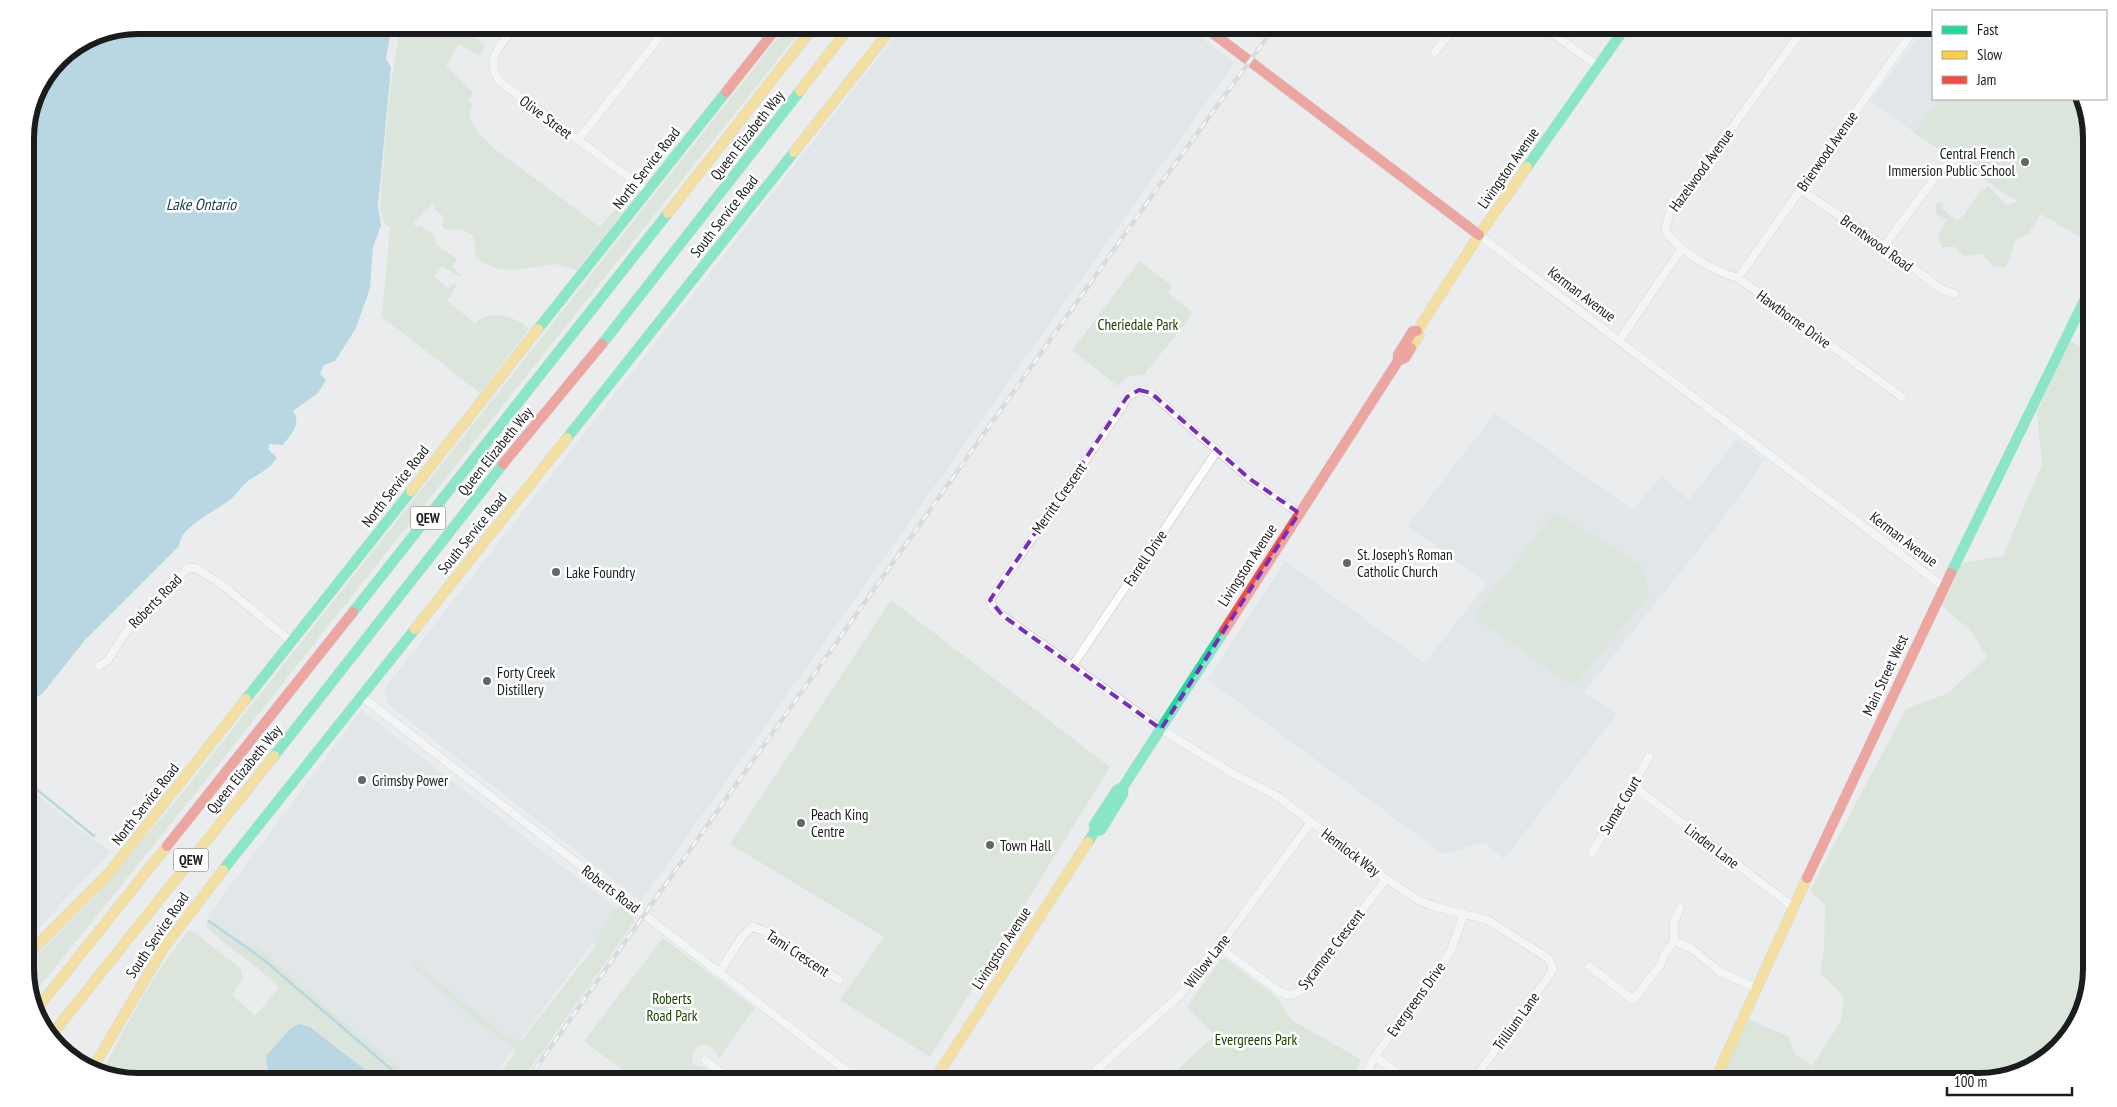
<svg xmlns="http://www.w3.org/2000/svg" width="2117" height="1107" font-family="'PT Sans Narrow',sans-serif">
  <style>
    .built { fill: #d7dde2 }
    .green { fill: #cbdcc6 }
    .water { fill: #7ebcd3 }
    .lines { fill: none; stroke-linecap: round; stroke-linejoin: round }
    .stream { stroke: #7ebcd3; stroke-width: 2.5 }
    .street-casing { stroke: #c0c1c3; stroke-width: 9 }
    .fast-casing { stroke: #c0c1c3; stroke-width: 11 }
    .slow-casing { stroke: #c0c1c3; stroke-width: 11 }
    .jam-casing { stroke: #c0c1c3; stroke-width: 11 }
    .street { stroke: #fcfcfc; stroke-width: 8 }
    .fast { stroke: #16e098; stroke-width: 10 }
    .slow { stroke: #ffcf43; stroke-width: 10 }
    .jam { stroke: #f24e42; stroke-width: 10 }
    .rail-casing { stroke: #c5c5c5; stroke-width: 4.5 }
    .rail { stroke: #fff; stroke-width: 2.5; stroke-dasharray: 8; stroke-linecap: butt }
    .marked { fill: none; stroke: #7b2cbf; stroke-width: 4; stroke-dasharray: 10 6; stroke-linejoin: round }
    .poi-dot { fill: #636566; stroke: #fff; stroke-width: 2 }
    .labels { text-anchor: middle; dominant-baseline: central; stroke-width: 5; stroke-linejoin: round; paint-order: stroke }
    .shield { fill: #fff; stroke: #5f6061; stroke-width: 1 }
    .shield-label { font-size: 14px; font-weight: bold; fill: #1b1c1d }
    .street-label { font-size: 15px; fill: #1b1c1d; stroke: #fff }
    .poi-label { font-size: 15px; fill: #1b1c1d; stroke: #fff; text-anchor: start }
    .park-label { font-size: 15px; fill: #1b4301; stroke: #fff }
    .water-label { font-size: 16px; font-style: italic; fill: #163e4c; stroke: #fff }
    .rim { fill: none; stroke: #1b1c1d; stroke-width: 6 }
  </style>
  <rect width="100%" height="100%" fill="#eaecee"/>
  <path class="built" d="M904,25H1185L1234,63L641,901L388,704L385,688Z
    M1927,25H1933V99H2081L2092,131V244L2002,192L1870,102Z
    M1495,413L1633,510L1661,476L1689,500L1737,439L1764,460L1725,516L1584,692L1617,714L1504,859L1484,842L1443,854L1208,680L1285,561L1425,663L1487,583L1408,526Z
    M361,710L618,910L488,1082H397L208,916Z
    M25,784L66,819L110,852L25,942Z"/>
  <path class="green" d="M402,25H445L446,30L456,32L465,27L485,46L480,56L459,44L446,66C455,74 463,85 473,92L468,100L473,105L469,114L473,126L492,147L600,227L626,196L631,202L577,270L555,264L514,270L498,269L480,261L475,256V243L472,235C469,233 465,230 461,230C451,228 449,233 441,226L444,222L442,220L444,217L433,208L436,205L434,203L413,223L417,228L420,225L434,235L436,244L457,259L452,267L461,274L460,277L442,266L434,277L449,289L454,283L457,285L453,290L454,292L447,301L475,323C490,308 515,316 529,329L480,393L382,317L390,226H386L380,211C385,149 387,86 402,25Z
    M788,25H805L206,780L32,996L25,977V967L97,894L175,802Z
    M1939,99H2081L2092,131V244L2041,214L2028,234L2015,240L2009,261L2005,267L1992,266L1982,254L1964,256L1955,247H1946L1942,249L1938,235L1947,220L1937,214L1935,209L1937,202L1945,204L1941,208L1958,221C1969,210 1975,193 1989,186L2006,205L2018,201L1914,133Z
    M1140,261L1172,286L1168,293L1193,313L1144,375C1132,374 1125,377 1118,386L1072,350Z
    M2070,341L2089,351L2092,348V969L2080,1019L2042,1063L1980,1082H1717L1737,1036L1748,1019L1789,1037L1795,1054L1812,1066L1841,1021L1844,997L1820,973L1824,952L1825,906L1810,890L1906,709L1948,693L1987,657L1972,632L1942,606L1962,563L2003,556L2042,464L2037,412Z
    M1555,512L1643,566L1649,595L1574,686L1477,620L1476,612Z
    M891,600L1110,767L930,1057L840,1000L884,937L730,844Z
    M617,906H620L636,919L521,1082H494L514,1054L515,1049L476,1021L411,965L414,963L497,1028L499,1032L521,1041L596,945L594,943Z
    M208,918L247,945L254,944L353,1030L418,1082H381L310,1027L268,1069L288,1082H138L101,1073C127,1024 153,974 188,931L194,932L241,969L243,979L232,995L255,1016L279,988C257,964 228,949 206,926Z
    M663,938L755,1008L719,1058L713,1049L705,1045L698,1047L692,1054L693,1064L706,1068L710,1072L703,1082H638L584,1041Z
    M1225,959L1276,997L1293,1021L1360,1059L1355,1082H1164L1215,1035L1187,1007L1220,960Z"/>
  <path class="water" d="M138,25H396L395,29L391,30L386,59L391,67L378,205L381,226L373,247L370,288L356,328L335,361L324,365L320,374L326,380L318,393L293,411C302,424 291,434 283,445L270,444L268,449L277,458C268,471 260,472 248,481C242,486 237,493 232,498C218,510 179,527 179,546L85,640L42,694L25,703V131L37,88L58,58L95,33Z
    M299,1024L310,1027L381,1082H288L268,1069L266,1062L267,1055L290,1029Z"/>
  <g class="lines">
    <path class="stream" d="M25,780L94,836
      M209,921L264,960L406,1082"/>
    <g class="street-casing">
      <path id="street" d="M517,25C502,43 484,58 499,81L647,191
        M1541,25L1598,66
        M1806,25L1682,197L1671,207L1665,230C1681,253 1712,270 1738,278L1902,397
        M1435,52L1456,25
        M578,140L669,25
        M1800,189L1884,246L1941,289L1955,294
        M1479,235L1944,587
        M1884,246L1942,168
        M1738,278L1917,25
        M1619,341L1682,248
        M1299,513L1250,479L1151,393L1139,390L1127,397L1122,407L990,600L993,608L1003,616L1161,729L1232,773L1277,796L1386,879L1420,901L1436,907L1488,920L1549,959L1553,969L1549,976L1472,1082
        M1073,665L1217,451
        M99,666L108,660L123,636L147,607L188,568H196L221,584L292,642
        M361,696L861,1082
        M1632,785L1792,906
        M1592,853L1649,757
        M1674,941L1691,948L1720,972L1756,988
        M1219,947L1280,992C1289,996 1293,996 1301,990L1386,879
        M1589,966L1633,1000L1661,964L1664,955L1674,941V922L1680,908
        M720,971L742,937L752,927C781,933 814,963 839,980
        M1375,1056L1409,1082
        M705,1060L734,1082
        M1083,1082L1179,996L1219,947L1311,822
        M1366,1082L1369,1068L1375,1056L1442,965L1451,950L1464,914"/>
    </g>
    <g class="fast-casing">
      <path id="fast" d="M1527,167L1627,25
        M538,329L726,92
        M602,344L800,91
        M567,438L794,152
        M1951,573L2092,285
        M353,612L668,213
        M246,699L411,491
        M274,756L503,464
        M1095,831L1101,830L1123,794V787L1224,631
        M1088,842L1095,831L1094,825L1117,790L1123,787
        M223,870L415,629"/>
    </g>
    <g class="slow-casing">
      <path id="slow" d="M800,91L851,25
        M794,152L894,25
        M668,213L815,25
        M1411,348L1419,335L1417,331L1479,235L1527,167
        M411,491L538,329
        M415,629L567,438
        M25,957L109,873L246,699
        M36,1010L167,846
        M50,1037L274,756
        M91,1071L163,949L223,870
        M933,1082L1088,842
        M1714,1082L1807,878"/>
    </g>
    <g class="jam-casing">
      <path id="jam" d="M1202,25L1479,235
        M726,92L779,25
        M1398,361V355L1413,331H1417
        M503,464L602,344
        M1224,631L1398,361L1405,358L1411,348
        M167,846L353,612
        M1807,878L1951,573"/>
    </g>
    <use href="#street" class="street"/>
    <use href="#fast" class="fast"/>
    <use href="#slow" class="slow"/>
    <use href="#jam" class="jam"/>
    <g class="rail-casing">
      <path id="rail" d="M526,1082L1156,190L1276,25"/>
    </g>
    <use href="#rail" class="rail"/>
  </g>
  <path d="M0 0H2117V1107H0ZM1139,390L1151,393L1250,479L1299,513L1161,729L1003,616L990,600L1127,397Z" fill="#eaecee" fill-opacity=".55" fill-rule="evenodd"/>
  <path class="marked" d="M1139,390L1151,393L1250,479L1299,513L1161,729L1003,616L990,600L1127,397Z"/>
  <g class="poi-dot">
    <circle cx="2025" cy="162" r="5"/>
    <circle cx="1347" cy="563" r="5"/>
    <circle cx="556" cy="572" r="5"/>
    <circle cx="487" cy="681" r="5"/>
    <circle cx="362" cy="780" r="5"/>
    <circle cx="801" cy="823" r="5"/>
    <circle cx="990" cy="845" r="5"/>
  </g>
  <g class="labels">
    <g class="shield">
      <rect x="410.5" y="506.5" width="35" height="23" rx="4"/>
      <rect x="173.5" y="848.5" width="35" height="23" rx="4"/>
    </g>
    <g class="shield-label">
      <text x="428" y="518">QEW</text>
      <text x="191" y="860">QEW</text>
    </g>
    <g class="street-label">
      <text transform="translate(546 117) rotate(37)">Olive Street</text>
      <text transform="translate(747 135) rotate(-52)">Queen Elizabeth Way</text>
      <text transform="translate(1827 151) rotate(-55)">Brierwood Avenue</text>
      <text transform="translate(646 168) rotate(-52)">North Service Road</text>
      <text transform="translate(1508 168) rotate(-55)">Livingston Avenue</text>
      <text transform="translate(1701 170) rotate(-54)">Hazelwood Avenue</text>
      <text transform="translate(724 216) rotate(-52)">South Service Road</text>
      <text transform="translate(1877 243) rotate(36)">Brentwood Road</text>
      <text transform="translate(1582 294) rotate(37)">Kerman Avenue</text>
      <text transform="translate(1794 319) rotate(36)">Hawthorne Drive</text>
      <text transform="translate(495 451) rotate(-51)">Queen Elizabeth Way</text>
      <text transform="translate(395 486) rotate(-52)">North Service Road</text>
      <text transform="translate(1059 498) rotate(-55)">Merritt Crescent</text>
      <text transform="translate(472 533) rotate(-51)">South Service Road</text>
      <text transform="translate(1904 539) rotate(37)">Kerman Avenue</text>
      <text transform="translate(1145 558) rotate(-56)">Farrell Drive</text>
      <text transform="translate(1247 565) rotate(-57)">Livingston Avenue</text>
      <text transform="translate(155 601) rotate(-46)">Roberts Road</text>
      <text transform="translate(1885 675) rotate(-65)">Main Street West</text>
      <text transform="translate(244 769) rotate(-51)">Queen Elizabeth Way</text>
      <text transform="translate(145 804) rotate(-52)">North Service Road</text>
      <text transform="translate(1620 805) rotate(-59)">Sumac Court</text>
      <text transform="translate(1712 846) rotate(37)">Linden Lane</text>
      <text transform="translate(1351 852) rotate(37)">Hemlock Way</text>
      <text transform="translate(611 889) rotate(37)">Roberts Road</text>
      <text transform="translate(157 935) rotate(-56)">South Service Road</text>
      <text transform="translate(1001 948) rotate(-57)">Livingston Avenue</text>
      <text transform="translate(1331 949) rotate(-52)">Sycamore Crescent</text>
      <text transform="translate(798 953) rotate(33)">Tami Crescent</text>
      <text transform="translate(1207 961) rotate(-52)">Willow Lane</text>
      <text transform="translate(1416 999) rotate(-54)">Evergreens Drive</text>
      <text transform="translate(1516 1021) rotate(-54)">Trillium Lane</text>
    </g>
    <g class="poi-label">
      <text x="2015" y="153" text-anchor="end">Central French<tspan x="2015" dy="17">Immersion Public School</tspan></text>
      <text x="1357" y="554">St. Joseph's Roman<tspan x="1357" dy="17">Catholic Church</tspan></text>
      <text x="566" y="572">Lake Foundry</text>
      <text x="497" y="672">Forty Creek<tspan x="497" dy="17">Distillery</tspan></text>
      <text x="372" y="780">Grimsby Power</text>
      <text x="811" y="814">Peach King<tspan x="811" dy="17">Centre</tspan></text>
      <text x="1000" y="845">Town Hall</text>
    </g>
    <g class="park-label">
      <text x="1138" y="324">Cheriedale Park</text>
      <text x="672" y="998">Roberts<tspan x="672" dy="17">Road Park</tspan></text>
      <text x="1256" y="1039">Evergreens Park</text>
    </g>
    <g class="water-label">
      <text x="201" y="204">Lake Ontario</text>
    </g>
  </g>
  <path d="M0 0H2117V1107H0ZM138 34H1979A104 104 0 0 1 2083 138V969A104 104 0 0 1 1979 1073H138A104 104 0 0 1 34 969V138A104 104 0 0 1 138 34Z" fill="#fff" fill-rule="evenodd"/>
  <path class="rim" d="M138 34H1979A104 104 0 0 1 2083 138V969A104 104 0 0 1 1979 1073H138A104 104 0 0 1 34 969V138A104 104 0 0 1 138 34Z"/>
  <rect x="1932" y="10" width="175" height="90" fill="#ffffff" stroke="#a4a4a5"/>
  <rect x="1942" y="26" width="25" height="8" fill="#16e098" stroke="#a4a4a5"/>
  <text x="1977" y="35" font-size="15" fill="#1b1c1d">Fast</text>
  <rect x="1942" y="51" width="25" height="8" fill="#ffcf43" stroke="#a4a4a5"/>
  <text x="1977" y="60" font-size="15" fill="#1b1c1d">Slow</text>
  <rect x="1942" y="76" width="25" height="8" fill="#f24e42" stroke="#a4a4a5"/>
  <text x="1977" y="85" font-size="15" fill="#1b1c1d">Jam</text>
  <path d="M1947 1087v8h125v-8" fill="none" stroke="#1b1c1d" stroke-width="2.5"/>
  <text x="1954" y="1087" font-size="15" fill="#1b1c1d" stroke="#ffffff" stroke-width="4" paint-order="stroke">100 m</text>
</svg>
